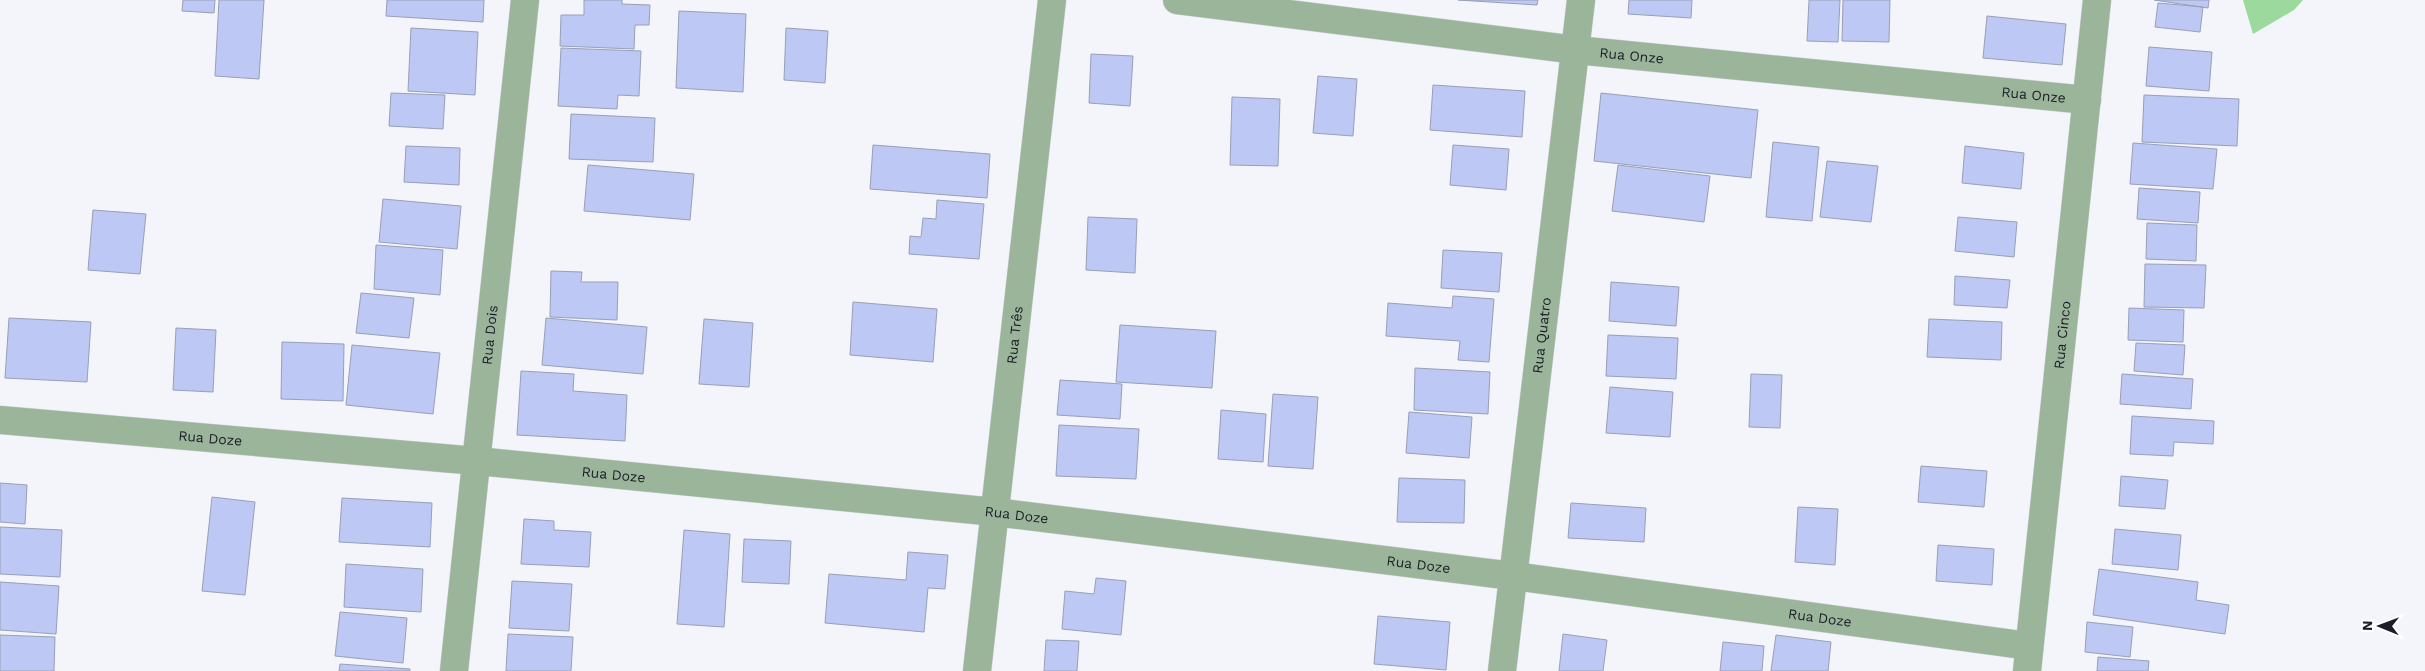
<svg xmlns="http://www.w3.org/2000/svg" width="2425" height="671" font-family="'Work Sans',sans-serif">
  <style>
    .forest { fill: #9bd99c }
    .building { fill: #bdc8f4; stroke: #989fb8 }
    .lines { fill: none; stroke-linecap: round; stroke-linejoin: round }
    .minor-casing { stroke: #d0d2d8; stroke-width: 29 }
    .minor { stroke: #9bb59b; stroke-width: 28 }
    .labels { text-anchor: middle; dominant-baseline: central; stroke-width: 4; stroke-linejoin: round; paint-order: stroke }
    .street-label { font-size: 14px; fill: #1b1d27; stroke: #fff }
  </style>
  <rect width="100%" height="100%" fill="#f3f5fa"/>
  <path class="forest" d="M2243,0H2303L2294,10L2253,34Z"/>
  <path class="building" d="M183,0H215L214,13L182,11Z
    M219,0H264L259,79L215,76Z
    M387,0H484L483,22L386,16Z
    M584,0H622V4L650,5L649,25H635L634,49L560,46L561,15H584Z
    M1458,0H1538L1537,5Z
    M1629,0H1692L1691,18L1628,14Z
    M1809,0H1840L1838,42L1807,41Z
    M1843,0H1890L1889,42L1842,41Z
    M2154,0H2209L2208,8Z
    M2158,3L2203,7L2200,32L2155,27Z
    M679,11L746,14L743,92L676,88Z
    M1987,16L2066,24L2062,65L1983,58Z
    M411,28L478,32L475,95L408,91Z
    M786,28L828,31L825,83L784,80Z
    M2149,47L2212,52L2209,91L2146,86Z
    M561,48L641,51L639,96L618,95L617,109L558,106Z
    M1091,54L1133,56L1130,106L1089,103Z
    M1318,76L1357,79L1353,136L1313,133Z
    M1433,85L1525,91L1522,137L1430,130Z
    M391,93L445,95L443,129L389,126Z
    M1601,93L1758,110L1751,178L1594,161Z
    M2144,95L2239,99L2237,146L2142,142Z
    M1232,97L1280,99L1278,166L1230,165Z
    M571,114L655,118L653,162L569,159Z
    M1773,142L1819,147L1812,221L1766,217Z
    M2133,143L2217,149L2213,189L2130,184Z
    M873,145L990,154L987,198L870,189Z
    M1453,145L1509,149L1506,190L1450,185Z
    M406,146L460,148L459,185L404,182Z
    M1965,146L2024,153L2021,189L1962,183Z
    M1827,161L1878,166L1871,222L1820,217Z
    M588,165L694,174L690,220L584,211Z
    M1618,165L1710,176L1704,222L1612,211Z
    M2139,188L2200,192L2198,223L2137,219Z
    M383,199L461,206L457,249L379,242Z
    M937,200L984,204L979,259L909,254L910,236L921,237L923,218L936,219Z
    M93,210L146,214L140,274L88,270Z
    M1088,217L1137,219L1135,273L1086,270Z
    M1958,217L2017,222L2014,257L1955,251Z
    M2147,223L2197,225L2196,261L2146,259Z
    M376,245L443,250L440,295L374,289Z
    M1443,250L1502,253L1499,292L1441,288Z
    M2145,264L2206,265L2204,308L2144,307Z
    M551,271L582,272L581,282H618L617,320L550,317Z
    M1955,276L2010,280L2007,308L1954,305Z
    M1611,282L1679,287L1676,326L1609,321Z
    M361,293L414,298L409,338L356,333Z
    M1453,296L1494,299L1489,362L1458,360L1460,341L1386,336L1388,303L1452,308Z
    M853,302L937,309L933,362L850,355Z
    M2129,308L2184,310L2183,342L2128,340Z
    M9,318L91,322L87,382L5,378Z
    M546,318L647,327L643,374L542,365Z
    M704,319L753,323L749,387L699,384Z
    M1929,319L2002,322L2001,360L1927,357Z
    M1120,325L1216,331L1212,388L1116,382Z
    M176,328L216,330L213,392L173,390Z
    M1608,335L1678,338L1676,379L1606,376Z
    M282,342L344,344L343,401L281,399Z
    M2136,343L2185,345L2183,375L2134,371Z
    M352,345L440,353L433,414L346,405Z
    M1415,368L1490,372L1488,414L1414,410Z
    M521,371L574,374L573,391L627,395L625,441L517,435Z
    M1751,374L1782,375L1780,428L1749,427Z
    M2122,374L2193,379L2191,409L2120,404Z
    M1060,380L1122,384L1120,419L1057,415Z
    M1610,387L1673,392L1670,437L1606,433Z
    M1273,394L1318,397L1313,469L1268,466Z
    M1221,410L1266,414L1263,462L1218,459Z
    M1409,412L1472,417L1469,458L1406,453Z
    M2132,416L2214,421L2213,444L2174,442L2173,456L2130,454Z
    M1059,425L1139,429L1136,479L1056,476Z
    M1921,466L1987,471L1984,507L1918,502Z
    M2121,476L2168,480L2165,509L2119,506Z
    M1399,478L1465,480L1464,523L1397,522Z
    M0,483L27,485L25,524L0,522Z
    M212,497L255,502L245,595L202,591Z
    M342,498L432,503L430,547L339,542Z
    M1571,503L1646,508L1644,542L1568,538Z
    M1798,507L1838,509L1835,565L1795,562Z
    M524,519L554,521V530L591,532L589,567L521,564Z
    M0,527L62,530L60,577L0,574Z
    M2115,529L2181,535L2178,570L2112,564Z
    M684,530L730,534L724,627L677,624Z
    M744,539L791,541L789,584L742,582Z
    M1938,545L1994,549L1992,585L1936,581Z
    M908,552L948,555L945,589L928,588L924,632L825,623L829,574L906,580Z
    M346,564L423,569L421,612L344,607Z
    M2099,569L2198,582L2196,600L2229,605L2225,634L2093,615Z
    M1096,578L1126,581L1121,635L1062,629L1065,591L1094,594Z
    M512,581L572,584L569,631L509,628Z
    M0,582L59,586L56,634L0,630Z
    M340,612L407,618L403,663L335,656Z
    M1378,616L1450,622L1446,670L1374,664Z
    M2087,622L2133,627L2130,657L2085,652Z
    M508,634L573,637L571,671H506Z
    M1563,634L1607,640L1603,671H1559Z
    M0,635L55,637L54,671H0Z
    M1776,635L1831,642L1828,671H1771Z
    M1046,640L1079,641L1077,671H1044Z
    M1723,642L1764,646L1762,671H1720Z
    M2098,657L2149,661L2148,671H2097Z
    M340,664L410,669V671H339Z"/>
  <g class="lines">
    <g class="minor-casing">
      <g id="minor">
        <path id="s1" d="M1177,0L1576,50L2087,100"/>
        <path id="s2" d="M0,420L477,461L995,512L1513,576L2029,646"/>
        <path id="s3" d="M454,671L525,0"/>
        <path id="s4" d="M977,671L1052,0"/>
        <path id="s5" d="M1502,671L1581,0"/>
        <path id="s6" d="M2027,671L2097,0"/>
      </g>
    </g>
    <use href="#minor" class="minor"/>
  </g>
  <g class="labels">
    <g class="street-label">
      <text stroke="none"><textPath href="#s1" startOffset="458">Rua Onze</textPath></text>
      <text stroke="none"><textPath href="#s1" startOffset="862">Rua Onze</textPath></text>
      <text stroke="none"><textPath href="#s6" startOffset="338">Rua Cinco</textPath></text>
      <text stroke="none"><textPath href="#s3" startOffset="338">Rua Dois</textPath></text>
      <text stroke="none"><textPath href="#s4" startOffset="338">Rua Três</textPath></text>
      <text stroke="none"><textPath href="#s5" startOffset="338">Rua Quatro</textPath></text>
      <text stroke="none"><textPath href="#s2" startOffset="211">Rua Doze</textPath></text>
      <text stroke="none"><textPath href="#s2" startOffset="616">Rua Doze</textPath></text>
      <text stroke="none"><textPath href="#s2" startOffset="1021">Rua Doze</textPath></text>
      <text stroke="none"><textPath href="#s2" startOffset="1426">Rua Doze</textPath></text>
      <text stroke="none"><textPath href="#s2" startOffset="1831">Rua Doze</textPath></text>
    </g>
  </g>
  <g transform="translate(2380 626) rotate(271)" stroke="#ffffff" stroke-width="4" paint-order="stroke">
  <path d="M0-4L9 19L0 12L-9 19Z" fill="#1b1d27"/>
  <text y="-8" font-size="14" font-weight="bold" text-anchor="middle" fill="#1b1d27">N</text>
  </g>
</svg>
